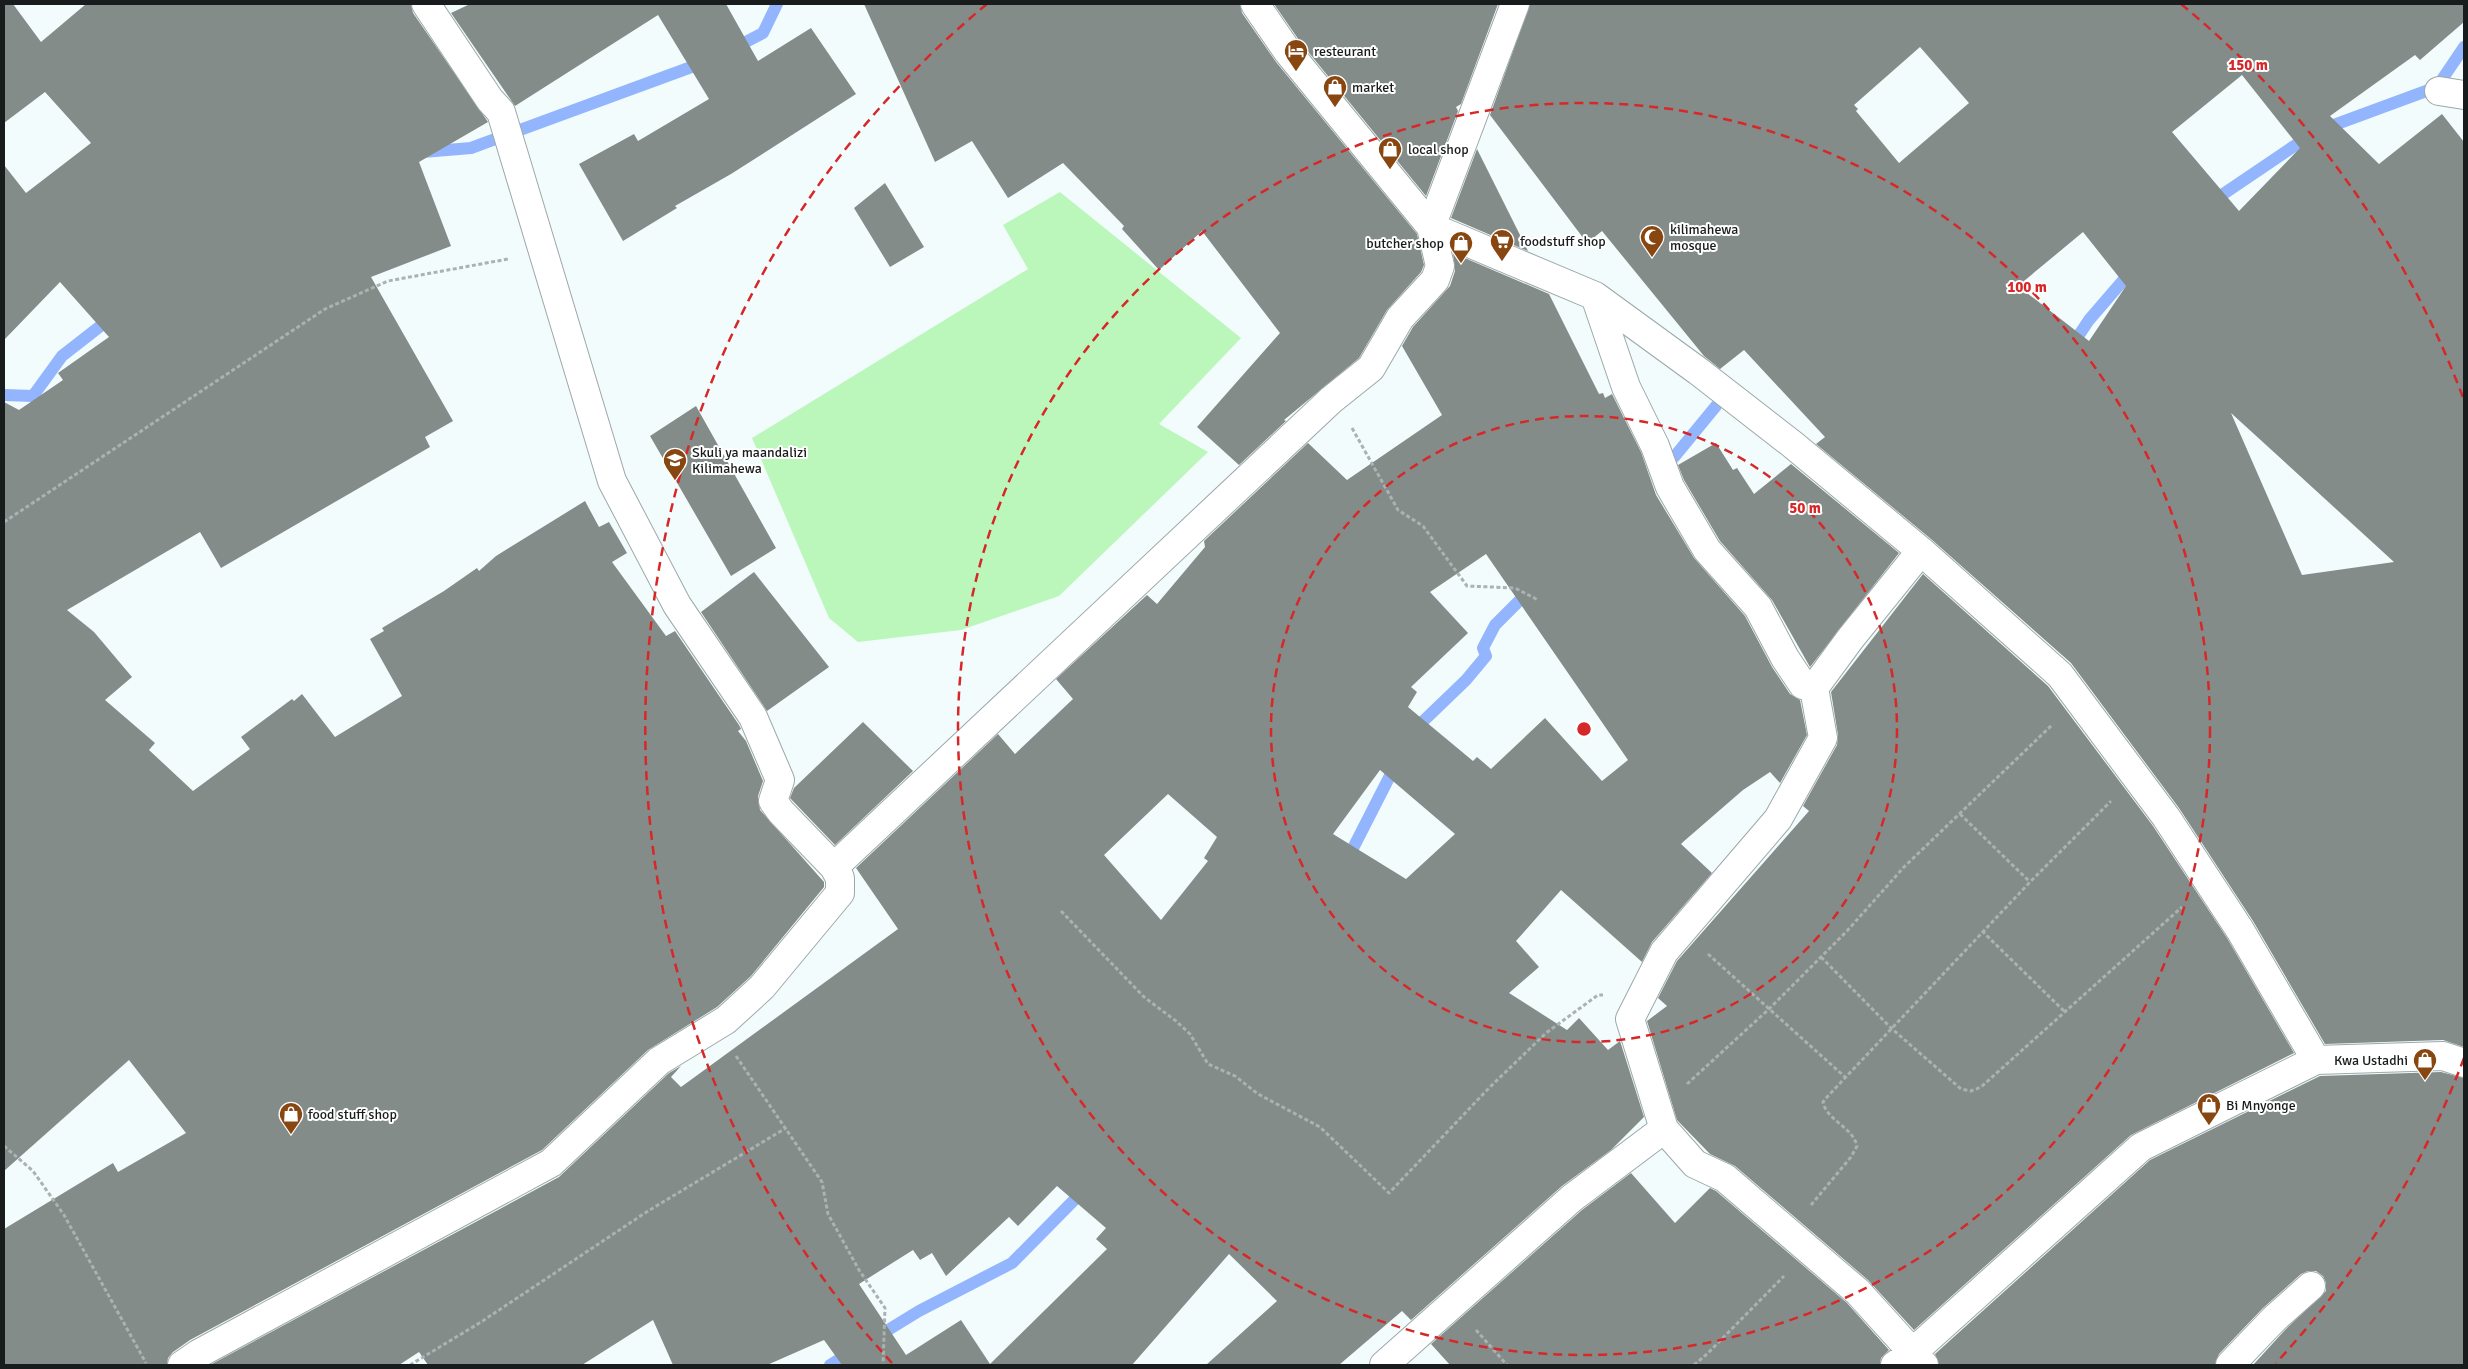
<svg xmlns="http://www.w3.org/2000/svg" width="2468" height="1369" font-family="Signika,sans-serif">
  <style>
    .green { fill: #bbf7ba }
    .lines { fill: none; stroke-linecap: round; stroke-linejoin: round }
    .stream { stroke: #92b5fd; stroke-width: 12 }
    .building { fill: #848c89; fill-rule: evenodd }
    .minor-casing { stroke: #9ea8a9; stroke-width: 30 }
    .path { stroke: #aab2b2; stroke-width: 3; stroke-dasharray: 4 2.5; stroke-linecap: butt }
    .minor { stroke: #fff; stroke-width: 28 }
    .ring { fill: none; stroke: #d62828; stroke-width: 2.5; stroke-dasharray: 9 6 }
    .labels { text-anchor: middle; dominant-baseline: central; stroke-width: 4; stroke-linejoin: round; paint-order: stroke }
    .poi-label { font-size: 14px; fill: #181c1c; stroke: #fff; text-anchor: start }
    .centre { fill: #d62828; stroke: #fff; stroke-width: 2.5 }
    .ring-label { font-size: 15px; text-anchor: middle; font-weight: bold; fill: #d62828; stroke: #fff; stroke-width: 4; stroke-linejoin: round; paint-order: stroke }
  </style>
  <rect width="100%" height="100%" fill="#f2fcfd"/>
  <path class="green" d="M1060,192L1241,338L1159,424L1208,452L1059,596L961,630L858,642L829,618L752,438L1028,269L1003,225Z"/>
  <g class="lines">
    <path class="stream" d="M732,49L763,33L777,4
      M423,152L471,148L705,62
      M2210,203L2315,132L2437,87L2464,47
      M2071,347L2089,320L2133,269
      M4,395L33,396L62,356L112,317
      M1661,469L1675,456L1716,406
      M1413,731L1466,680L1486,656L1483,648L1495,625L1529,591
      M1346,862L1396,764
      M875,1338L919,1311L1012,1263L1085,1189
      M830,1365L851,1352"/>
  </g>
  <path class="building" d="M4,4H13L41,42L86,4H411L413,13L488,122L419,162L451,246L371,277L453,421L425,437L430,447L221,568L200,532L67,610L94,632L132,677L105,700L155,743L149,750L193,791L250,749L241,737L292,699L294,701L302,694L335,737L402,696L370,639L384,631L382,628L444,591L477,568L479,571L496,556L585,501L599,527L609,522L627,553L612,562L666,636L675,631L739,725L741,729L738,731L746,741L763,781L758,796L760,810L824,882V887L751,976L717,1007L648,1050L542,1150L190,1340L173,1352L168,1358L167,1365H4V1229L113,1163L118,1172L186,1133L129,1060L4,1171V402L19,410L63,380L58,373L109,337L60,282L4,340V165L26,193L91,143L45,92L4,123Z
    M470,4H726L758,61L811,28L856,94L731,174L675,206L677,208L623,241L579,164L634,134L638,141L709,99L658,15L515,106L451,13Z
    M864,4H1240L1242,13L1276,62L1417,234L1424,265L1421,272L1387,310L1359,358L1284,420L1286,421L1239,465L1197,427L1280,333L1202,231L1159,270L1122,229L1124,226L1063,163L1008,198L972,141L935,162Z
    M1274,4H1498L1461,104L1456,107L1458,111L1426,196L1301,43Z
    M1530,4H2464V22L2420,60L2415,55L2330,116L2379,164L2442,114L2464,142V1047L2443,1040L2325,1044L2253,921L2179,808L2071,663L1931,539L1816,444L1825,437L1744,350L1720,369L1704,356L1602,231L1587,243L1490,115ZM1920,47L1969,103L1899,163L1856,111L1858,109L1854,105ZM2242,75L2300,148L2239,211L2172,132ZM2083,232L2126,286L2089,341L2018,286ZM2231,413L2394,562L2302,575Z
    M1477,149L1528,251L1451,218Z
    M885,183L924,247L890,267L854,208Z
    M1453,253L1549,294L1599,394L1603,393L1605,398L1612,394L1641,452L1656,495L1694,558L1745,616L1772,667L1790,694L1800,700L1807,735L1780,783L1770,772L1743,790L1683,842L1681,844L1712,873L1652,942L1642,962L1561,890L1516,941L1539,967L1509,993L1567,1030L1579,1018L1608,1050L1620,1041L1644,1117L1611,1150L1562,1186L1411,1320L1402,1311L1339,1365H1206L1277,1301L1229,1254L1132,1365H842L824,1340L767,1365H673L653,1320L582,1365H428L419,1352L399,1365H210L559,1177L669,1073L681,1066L671,1077L681,1087L898,929L856,868L998,734L1015,754L1073,699L1056,679L1147,595L1157,604L1205,547L1204,541L1308,443L1347,480L1442,415L1402,346L1413,327L1450,286L1455,271ZM1486,554L1628,760L1602,781L1545,718L1491,769L1477,757L1473,761L1408,707L1417,692L1411,687L1468,633L1430,592ZM1380,770L1455,834L1406,879L1333,834ZM1168,794L1217,837L1204,858L1208,861L1161,920L1104,855ZM1057,1186L1106,1228L1096,1239L1107,1249L990,1364L961,1320L906,1355L859,1284L913,1250L920,1260L932,1253L946,1276L1009,1217L1018,1226Z
    M696,406L776,548L731,576L650,436Z
    M1716,443L1733,470L1737,468L1754,494L1791,464L1899,553L1810,667L1772,600L1720,541L1684,480L1678,465Z
    M754,572L829,667L767,711L701,612Z
    M1923,574L2048,686L2153,826L2227,938L2294,1053L2131,1135L1914,1330L1868,1280L1735,1166L1710,1154L1677,1120L1647,1021L1667,1006L1658,998L1677,961L1809,811L1803,806L1837,745L1838,735L1831,692Z
    M863,722L913,771L835,845L790,798L794,788Z
    M2441,1072L2464,1078V1365H2253L2285,1330L2326,1291V1283L2323,1276L2316,1271H2308L2301,1274L2263,1308L2219,1354L2215,1365H1939L1935,1354L2150,1160L2320,1076Z
    M1631,1173L1675,1223L1710,1188L1716,1191L1847,1303L1889,1350L1881,1358L1880,1365H1450L1431,1344L1582,1210Z"/>
  <g class="lines">
    <g class="minor-casing">
      <path id="minor" d="M426,4L490,100L501,112L612,481L677,605L753,717L780,780L773,801L781,812L834,867
        M1255,4L1288,52L1431,227L1595,296L1698,371L1792,444L1921,551L2060,675L2166,817L2240,930L2316,1060
        M2439,91L2464,95
        M1595,296L1626,387L1655,446L1670,487L1707,550L1758,607L1785,658L1803,685L1814,688
        M1664,1129L1695,1164L1725,1178L1858,1292L1924,1365
        M182,1365L198,1354L551,1163L659,1061L726,1020L762,987L840,893V878L834,867L1331,400L1371,368L1400,318L1435,280L1440,266L1431,227L1515,4
        M1384,1365L1572,1198L1664,1129L1630,1019L1664,952L1778,819L1823,738L1814,688L1850,639L1921,551
        M1895,1365L1913,1352L2141,1147L2316,1060L2443,1056L2464,1063
        M2230,1365L2274,1319L2311,1286"/>
    </g>
    <path class="path" d="M1352,428L1398,510L1423,526L1467,586L1515,588L1538,600
      M4,522L325,309L388,281L508,259
      M1960,814L2030,882
      M1061,911L1144,997L1176,1021L1190,1034L1208,1064L1235,1076L1258,1094L1320,1127L1389,1193L1489,1088L1546,1033L1598,995H1603
      M1982,931L2065,1012
      M1708,954L1845,1077
      M1821,957L1891,1028L1961,1089L1971,1091L1981,1087L2182,907
      M736,1056L822,1182L828,1214L859,1270L885,1308L883,1365
      M1687,1084L1769,1009L1847,931L1904,867L2053,724
      M4,1146L33,1171L64,1215L146,1363
      M1811,1205L1851,1157L1857,1146C1853,1127 1827,1121 1823,1102L1827,1097L2030,882L2111,801
      M1476,1330L1507,1365
      M410,1365L481,1322L648,1211L786,1128
      M1694,1365L1707,1354L1784,1276"/>
    <use href="#minor" class="minor"/>
  </g>
  <g class="ring">
    <circle cx="1584" cy="729" r="313"/>
    <circle cx="1584" cy="729" r="626"/>
    <path d="M2464 1058A939 939 0 0 1 2276 1363M892 1363A939 939 0 0 1 987 4M2181 4A939 939 0 0 1 2464 400"/>
  </g>
  <defs>
    <g id="hotel-pin" transform="scale(1.25)"><path d="M0 17L-7.5 6A9.5 9.5 0 1 1 7.5 6Z" fill="#884711" stroke="#fff"/><path d="M-6-4.5h1.5V1H6V5H4.5V3h-9V5H-6ZM-4 0a1.8 1.8 0 1 1 3.6 0ZM.5 0V-2.5h3Q6-2.5 6 0Z" fill="#fff"/></g>
    <g id="shop-pin" transform="scale(1.25)"><path d="M0 17L-7.5 6A9.5 9.5 0 1 1 7.5 6Z" fill="#884711" stroke="#fff"/><path d="M-5-2.5h2.3a2.7 3.5 0 0 1 5.4 0H5L5.5 6h-11ZM-1.5-2.5h3a1.5 2.3 0 0 0-3 0Z" fill="#fff"/></g>
    <g id="mosque-pin" transform="scale(1.25)"><path d="M0 17L-7.5 6A9.5 9.5 0 1 1 7.5 6Z" fill="#884711" stroke="#fff"/><path d="M3.5-4.9A6 6 0 1 0 3.5 4.9A5 5 0 1 1 3.5-4.9Z" fill="#fff"/></g>
    <g id="supermarket-pin" transform="scale(1.25)"><path d="M0 17L-7.5 6A9.5 9.5 0 1 1 7.5 6Z" fill="#884711" stroke="#fff"/><path d="M-6-5.5h2.5l.6 2H6L4.5 2H-2.5L-4.4-4H-6ZM-1.5 3.2a1.3 1.3 0 1 0 .1 0ZM3 3.2a1.3 1.3 0 1 0 .1 0Z" fill="#fff"/></g>
    <g id="school-pin" transform="scale(1.25)"><path d="M0 17L-7.5 6A9.5 9.5 0 1 1 7.5 6Z" fill="#884711" stroke="#fff"/><path d="M0-5L7-2L0 1L-7-2ZM-4 1L0 2.5L4 1V4Q0 6-4 4Z" fill="#fff"/></g>
  </defs>
  <g fill-rule="evenodd">
    <use href="#hotel-pin" x="1296" y="51"/>
    <use href="#shop-pin" x="1335" y="87"/>
    <use href="#shop-pin" x="1390" y="149"/>
    <use href="#mosque-pin" x="1652" y="237"/>
    <use href="#supermarket-pin" x="1502" y="241"/>
    <use href="#shop-pin" x="1461" y="243"/>
    <use href="#school-pin" x="675" y="460"/>
    <use href="#shop-pin" x="2425" y="1060"/>
    <use href="#shop-pin" x="2209" y="1105"/>
    <use href="#shop-pin" x="291" y="1114"/>
  </g>
  <g class="labels">
    <g class="poi-label">
      <text x="1314" y="51">resteurant</text>
      <text x="1352" y="87">market</text>
      <text x="1408" y="149">local shop</text>
      <text x="1670" y="229">kilimahewa<tspan x="1670" dy="16">mosque</tspan></text>
      <text x="1520" y="241">foodstuff shop</text>
      <text x="1444" y="243" text-anchor="end">butcher shop</text>
      <text x="692" y="452">Skuli ya maandalizi<tspan x="692" dy="16">Kilimahewa</tspan></text>
      <text x="2408" y="1060" text-anchor="end">Kwa Ustadhi</text>
      <text x="2226" y="1105">Bi Mnyonge</text>
      <text x="308" y="1114">food stuff shop</text>
    </g>
  </g>
  <circle cx="1584" cy="729" r="8" class="centre"/>
  <g class="ring-label">
    <text x="2248" y="70">150 m</text>
    <text x="2027" y="292">100 m</text>
    <text x="1805" y="513">50 m</text>
  </g>
  <rect width="2468" height="1369" fill="none" stroke="#181c1c" stroke-width="10"/>
</svg>
